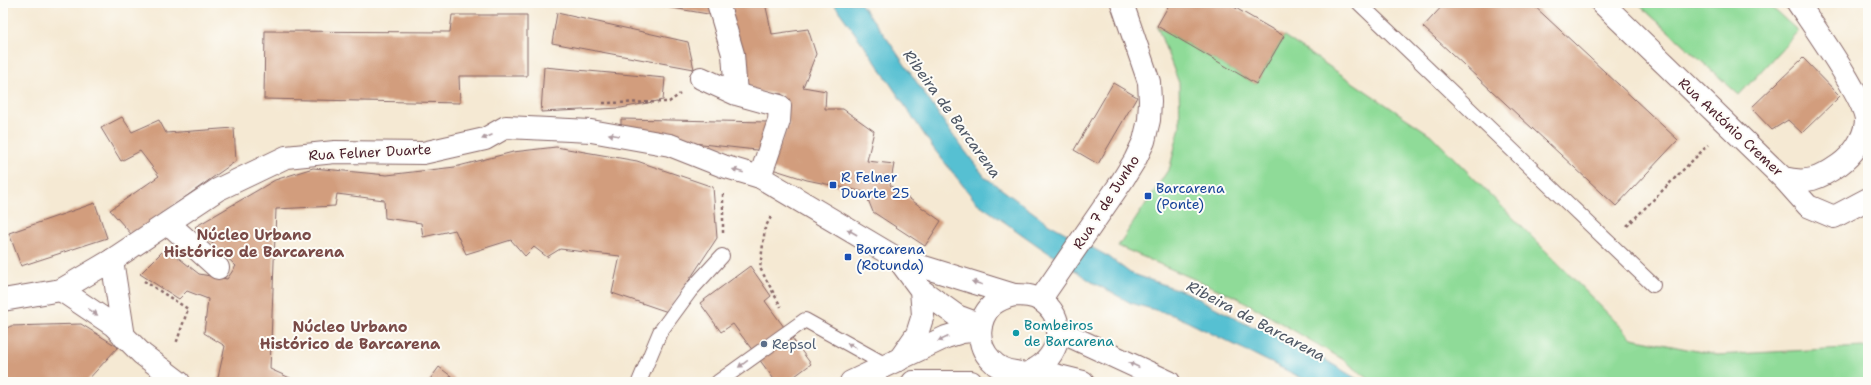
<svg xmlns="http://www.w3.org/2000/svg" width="1871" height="385" font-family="'Shantell Sans',sans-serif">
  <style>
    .green { fill: #8fdb98; stroke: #6c7d62 }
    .water { fill: #56c0d2; stroke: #50707e }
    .building { fill: #d29d7d }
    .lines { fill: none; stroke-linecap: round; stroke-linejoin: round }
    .service-casing { stroke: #866666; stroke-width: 16 }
    .minor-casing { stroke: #866666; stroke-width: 24 }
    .tertiary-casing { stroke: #866666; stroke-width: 24 }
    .secondary-casing { stroke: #866666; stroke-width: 24 }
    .path { stroke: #866666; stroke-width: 2.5; stroke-dasharray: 3 3; stroke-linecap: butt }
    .service { stroke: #fff; stroke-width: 14 }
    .minor { stroke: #fff; stroke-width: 22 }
    .tertiary { stroke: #fff; stroke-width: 22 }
    .secondary { stroke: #fff; stroke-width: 22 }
    .oneway { fill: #ae9aa0 }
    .transit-dot { fill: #1a4fb4; stroke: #fdfcf7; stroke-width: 1.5 }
    .culture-dot { fill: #0f9aa8; stroke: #fdfcf7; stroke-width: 1.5 }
    .service-dot { fill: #5c6f8a; stroke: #fdfcf7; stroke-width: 1.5 }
    .labels { text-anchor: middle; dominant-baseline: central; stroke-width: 4; stroke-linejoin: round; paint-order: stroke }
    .street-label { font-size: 14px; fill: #4a1f2b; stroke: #fdfcf7 }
    .transit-label { font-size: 14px; fill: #164399; stroke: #fdfcf7; text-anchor: start }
    .culture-label { font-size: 14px; fill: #0d838f; stroke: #fdfcf7; text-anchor: start }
    .service-label { font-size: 14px; fill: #4e5e75; stroke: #fdfcf7; text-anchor: start }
    .water-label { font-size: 15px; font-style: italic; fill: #4e5765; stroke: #fdfcf7 }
    .neighbourhood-label { font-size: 15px; font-weight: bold; fill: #7a4b48; stroke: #fdfcf7 }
  </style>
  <rect width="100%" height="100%" fill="#fdfcf7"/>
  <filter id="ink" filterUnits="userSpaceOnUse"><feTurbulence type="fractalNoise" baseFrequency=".025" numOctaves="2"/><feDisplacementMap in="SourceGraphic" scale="8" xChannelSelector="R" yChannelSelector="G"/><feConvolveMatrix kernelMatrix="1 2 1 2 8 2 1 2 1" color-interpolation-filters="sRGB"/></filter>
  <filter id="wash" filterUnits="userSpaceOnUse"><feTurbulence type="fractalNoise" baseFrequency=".012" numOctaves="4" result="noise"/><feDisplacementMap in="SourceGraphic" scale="16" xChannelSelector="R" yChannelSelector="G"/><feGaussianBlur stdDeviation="0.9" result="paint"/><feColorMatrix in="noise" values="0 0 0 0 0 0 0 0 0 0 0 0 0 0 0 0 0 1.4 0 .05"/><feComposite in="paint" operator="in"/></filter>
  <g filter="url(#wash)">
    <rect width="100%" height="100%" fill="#f5e9d3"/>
    <path class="green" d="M1637,3H1767L1798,31L1739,95Z
      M1157,26L1256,84L1284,36L1431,135L1632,338L1717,355L1863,347L1868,349V382H1373L1342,359L1240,299L1118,246L1170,167L1180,126L1179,83Z"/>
    <path class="water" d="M833,3H860L888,40L952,134L985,177L1049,224L1109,257L1130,273L1188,293L1248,325L1284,335L1362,382H1310L1176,316L1131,303L1092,282L1037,245L976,202L934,149L870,54Z"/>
    <g id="blocks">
      <path class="building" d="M649,3H711L714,15L649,4Z
        M723,3H765L772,34L808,29L816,54L803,87L826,91L825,109H843L874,131L867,161L894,164L890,185L941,221L925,246L873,212L865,192L807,180L769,168L789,124L782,94L740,90Z
        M1170,3H1227L1284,36L1256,84L1157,26Z
        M1445,3H1531L1678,140L1616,206L1423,27Z
        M557,13L688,42L694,69L552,43Z
        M452,15H527V76H459L460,103L264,99L265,31L450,32Z
        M1803,58L1840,96L1802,133L1788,120L1772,130L1751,108Z
        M544,67L665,78L663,100L621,108L541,112Z
        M1113,83L1137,97L1098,164L1074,150Z
        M122,117L132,132L159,120L166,133L234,128L236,161L132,235L110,210L159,176L140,151L121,161L101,128Z
        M621,119L767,122L765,151L621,135Z
        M556,147L637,161L713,187L717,238L668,312L612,293L620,256L560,249L547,257L534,247L525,256L511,240L466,254L455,230L423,237L421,223L385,218L384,200L337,194L335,206L276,209L270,369L299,382H217L225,346L204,333L208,299L187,291L179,299L140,274L166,248L199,274L227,279L236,266L195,227L275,180L313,168L387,175L455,167L513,152Z
        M95,203L107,238L21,266L9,233Z
        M750,266L771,296L765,301L811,364L787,382H776L733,324L721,332L700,303Z
        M81,324L118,347L86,382H3V330L11,326Z
        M439,367L459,382H428Z"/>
    </g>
  </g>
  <g filter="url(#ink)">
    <use href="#blocks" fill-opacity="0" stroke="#866666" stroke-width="1"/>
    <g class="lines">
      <g class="service-casing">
        <path id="service" d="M1359,3L1653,285
          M639,382L660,332L690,291L722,256
          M718,382L805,320L886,365"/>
      </g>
      <g class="minor-casing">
        <path id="minor" d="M718,3L733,54L736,94L780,106L779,121L760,177
          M1602,3L1783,178C1807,184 1819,179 1839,165C1853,155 1864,139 1866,122C1867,101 1812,24 1798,3
          M701,78L736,94
          M1783,178L1808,206L1834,217L1868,199
          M168,223L218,268
          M112,260L124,337
          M61,290L113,325L142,354L179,382"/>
      </g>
      <g class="tertiary-casing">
        <path id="tertiary" d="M898,259L921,290L957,316L981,325
          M3,300L61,290L112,260L217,190L286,157L335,152L423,153L485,139L506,127L591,131L670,145L723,166L760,177L898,259L1014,295
          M1059,331L1169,382
          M899,360L917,334L923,315L921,290
          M1034,370L1083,382"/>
      </g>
      <g class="secondary-casing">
        <path id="secondary" d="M1014,295C1023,295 1032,295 1040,300C1067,316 1062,353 1037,368C1034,370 1030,373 1027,373C1023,374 1019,373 1015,372C1006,371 997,367 991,360C976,345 977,320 992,305C998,300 1006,297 1014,295Z
          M1040,300L1122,181L1135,160L1144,141L1149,120L1150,101L1149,82L1122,3
          M851,382L946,337L962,332L980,330
          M913,382H971"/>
      </g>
      <path class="path" d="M603,103L669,102L680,94
        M771,217L765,228L760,268L781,307
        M1627,226L1708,145
        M723,233V194
        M144,281L188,309L176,344"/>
      <use href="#service" class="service"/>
      <use href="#minor" class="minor"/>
      <use href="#tertiary" class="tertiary"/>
      <use href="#secondary" class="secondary"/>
    </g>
    <defs><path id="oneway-solid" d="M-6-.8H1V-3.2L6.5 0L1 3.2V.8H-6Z"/></defs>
    <g class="oneway">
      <use href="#oneway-solid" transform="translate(614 135) rotate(-169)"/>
      <use href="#oneway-solid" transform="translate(487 137) rotate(157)"/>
      <use href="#oneway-solid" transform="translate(738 171) rotate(-163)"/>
      <use href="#oneway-solid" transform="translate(852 232) rotate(-150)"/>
      <use href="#oneway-solid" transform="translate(977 283) rotate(-163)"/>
      <use href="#oneway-solid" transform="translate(93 312) rotate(34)"/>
      <use href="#oneway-solid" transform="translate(943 339) rotate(156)"/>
      <use href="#oneway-solid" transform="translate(852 346) rotate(-151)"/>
      <use href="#oneway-solid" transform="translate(743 364) rotate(144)"/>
      <use href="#oneway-solid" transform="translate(1134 365) rotate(-155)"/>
    </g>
  </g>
  <g class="transit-dot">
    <rect x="829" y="181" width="8" height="8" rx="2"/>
    <rect x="1144" y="192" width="8" height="8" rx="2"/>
    <rect x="844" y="253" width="8" height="8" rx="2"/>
  </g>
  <circle class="culture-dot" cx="1016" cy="333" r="4"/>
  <circle class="service-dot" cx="764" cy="344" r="4"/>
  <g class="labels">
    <g class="street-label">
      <text transform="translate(1731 127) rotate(43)">Rua António Cremer</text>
      <text transform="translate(370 152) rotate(-3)">Rua Felner Duarte</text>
      <text transform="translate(1106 202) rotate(-57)">Rua 7 de Junho</text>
    </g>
    <g class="transit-label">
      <text x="841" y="177">R Felner<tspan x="841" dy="16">Duarte 25</tspan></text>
      <text x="1156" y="188">Barcarena<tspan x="1156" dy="16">(Ponte)</tspan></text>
      <text x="856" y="249">Barcarena<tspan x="856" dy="16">(Rotunda)</tspan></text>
    </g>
    <g class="culture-label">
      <text x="1024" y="325">Bombeiros<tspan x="1024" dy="16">de Barcarena</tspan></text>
    </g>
    <g class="service-label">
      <text x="772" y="344">Repsol</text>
    </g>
    <g class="water-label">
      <text transform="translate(952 114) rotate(54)">Ribeira de Barcarena</text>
      <text transform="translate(1256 321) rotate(28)">Ribeira de Barcarena</text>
    </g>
    <g class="neighbourhood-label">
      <text x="254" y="235">Núcleo Urbano<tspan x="254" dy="17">Histórico de Barcarena</tspan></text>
      <text x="350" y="327">Núcleo Urbano<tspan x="350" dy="17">Histórico de Barcarena</tspan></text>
    </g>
  </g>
  <rect width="1871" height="385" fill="none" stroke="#fdfcf7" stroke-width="16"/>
</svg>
